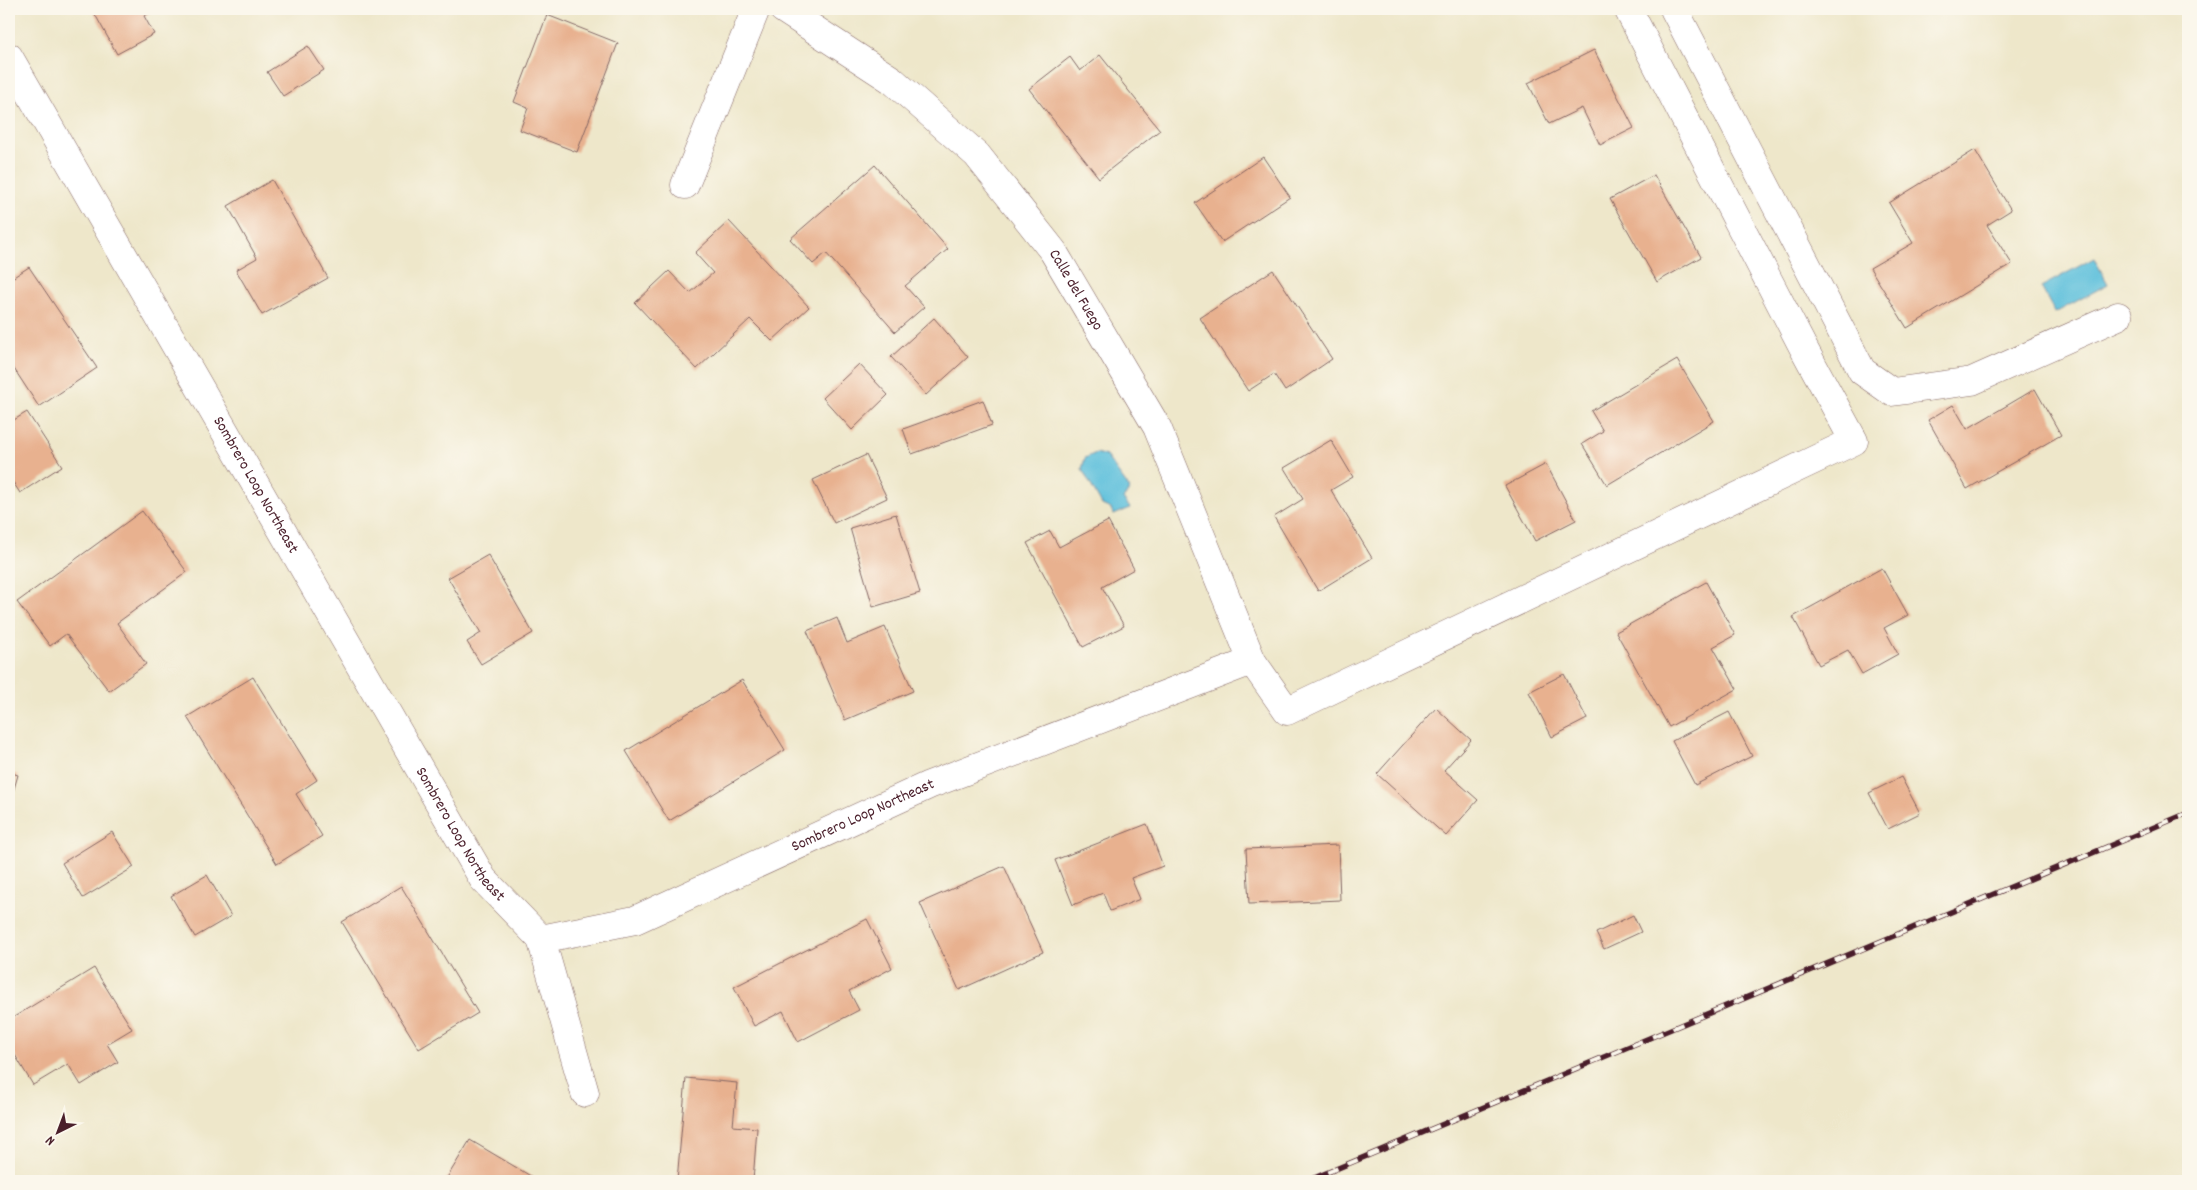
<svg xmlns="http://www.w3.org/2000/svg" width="2197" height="1190" font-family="Dekko,sans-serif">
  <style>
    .water { fill: #5dc0dc; stroke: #547084 }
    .building { fill: #e8b18f }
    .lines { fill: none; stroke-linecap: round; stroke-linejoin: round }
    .minor-casing { stroke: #836563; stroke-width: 29 }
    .minor { stroke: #fff; stroke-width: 28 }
    .rail-casing { stroke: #4a1f2b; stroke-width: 5.5 }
    .rail { stroke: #fbf7ec; stroke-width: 4; stroke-dasharray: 11; stroke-linecap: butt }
    .labels { text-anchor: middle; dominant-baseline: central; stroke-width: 4; stroke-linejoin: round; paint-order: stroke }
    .street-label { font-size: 16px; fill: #4a1f2b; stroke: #fbf7ec }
  </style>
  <rect width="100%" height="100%" fill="#fbf7ec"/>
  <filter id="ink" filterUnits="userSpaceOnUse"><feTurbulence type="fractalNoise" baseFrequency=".02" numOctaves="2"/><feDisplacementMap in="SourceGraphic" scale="10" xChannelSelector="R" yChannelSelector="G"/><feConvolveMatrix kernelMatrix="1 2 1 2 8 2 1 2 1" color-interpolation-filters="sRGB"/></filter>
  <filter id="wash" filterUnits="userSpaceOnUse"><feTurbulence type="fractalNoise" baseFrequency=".0096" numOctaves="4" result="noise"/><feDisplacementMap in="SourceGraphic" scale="20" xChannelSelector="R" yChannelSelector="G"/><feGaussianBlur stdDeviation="1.12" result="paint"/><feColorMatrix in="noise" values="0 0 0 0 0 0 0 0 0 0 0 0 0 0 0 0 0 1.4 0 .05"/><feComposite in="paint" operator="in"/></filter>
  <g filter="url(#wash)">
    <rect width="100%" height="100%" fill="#eee7ca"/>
    <path class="water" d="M2094,258L2108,284L2055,313L2041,287Z
      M1096,453L1106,456L1130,489L1123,499L1130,508L1114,515L1111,509L1102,505L1082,469L1085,458Z"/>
    <g id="blocks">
      <path class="building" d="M92,9H157L144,16L154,34L117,54Z
        M547,15L618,43L577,152L520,130L528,108L514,102Z
        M308,46L324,70L283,96L267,72Z
        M1594,50L1634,128L1600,145L1582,108L1549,124L1528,83Z
        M1100,55L1160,130L1099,178L1029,89L1070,57L1080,71Z
        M1975,150L2011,210L1987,225L2012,264L1907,328L1870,268L1913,243L1889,203Z
        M1263,157L1290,197L1222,242L1195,203Z
        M875,165L948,249L905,286L924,307L895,332L826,253L813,264L790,239Z
        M1654,175L1701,257L1657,282L1610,199Z
        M272,180L328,278L262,315L236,270L257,258L228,206Z
        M729,221L809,307L772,341L750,319L697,369L635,303L669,271L690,293L713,273L695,253Z
        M29,267L97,368L39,407L9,361V280Z
        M1273,270L1332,359L1285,391L1274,374L1248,391L1200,318Z
        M934,318L968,357L926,395L891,357Z
        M1677,360L1714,421L1607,485L1582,444L1603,431L1591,411Z
        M859,364L888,395L852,430L823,398Z
        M2035,389L2061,435L1967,489L1928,420L1953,405L1967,429Z
        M983,400L992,425L912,454L903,429Z
        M27,412L62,466L20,493L9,476V423Z
        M1331,440L1353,477L1331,490L1372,558L1318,591L1274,517L1303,499L1284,468Z
        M866,455L887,498L834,523L813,480Z
        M1546,464L1576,520L1535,541L1505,486Z
        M142,511L187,572L117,623L146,664L109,691L66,634L50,646L17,602Z
        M896,514L920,593L873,607L850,528Z
        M1108,521L1134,569L1102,587L1124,626L1083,647L1027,543L1050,531L1059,547Z
        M488,555L533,633L481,664L467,642L481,633L448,578Z
        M1882,568L1908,615L1884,628L1898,654L1862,674L1848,650L1819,665L1793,617Z
        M1706,582L1735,635L1713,647L1737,689L1669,727L1616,632Z
        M837,618L847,643L885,627L913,691L845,720L807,631Z
        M1564,674L1587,719L1552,737L1529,692Z
        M253,677L317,780L296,794L322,836L277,864L187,717Z
        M742,680L785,750L669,821L626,751Z
        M1436,708L1471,740L1444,770L1478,800L1446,836L1377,774Z
        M1729,712L1752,756L1695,785L1672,741Z
        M9,772L18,775L9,806Z
        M1901,777L1920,813L1888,829L1869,793Z
        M1147,824L1163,866L1131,878L1140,899L1110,911L1103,893L1073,905L1055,860Z
        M112,832L134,867L83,898L62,863Z
        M1338,845L1340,900L1249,904L1246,849Z
        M1004,866L1043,952L959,990L920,903Z
        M207,875L231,916L195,937L171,896Z
        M401,886L478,1013L419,1049L342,922Z
        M1633,915L1641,932L1604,949L1596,933Z
        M867,919L892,968L849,991L859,1010L798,1042L783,1011L754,1026L734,987Z
        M94,968L132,1029L107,1044L118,1062L81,1085L68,1064L33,1085L9,1045V1020Z
        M686,1078L737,1083L733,1126L757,1128L753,1181H677Z
        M470,1140L539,1181H445Z"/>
    </g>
  </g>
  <g filter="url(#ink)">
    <use href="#blocks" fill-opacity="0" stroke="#836563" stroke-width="1"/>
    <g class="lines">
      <g class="minor-casing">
        <g id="minor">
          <path id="s1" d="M783,9L892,80L977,155L1053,251L1157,427L1252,661L1287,711L1854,441L1804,349L1628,9"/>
          <path d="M1674,9L1862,371L1892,392L1972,381L2118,316"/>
          <path id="s2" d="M9,57L483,879L541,939L635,920L929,785L1252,661"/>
          <path d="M685,185L756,9"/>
          <path d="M541,939L585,1093"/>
        </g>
      </g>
      <use href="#minor" class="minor"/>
      <g class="rail-casing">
        <path id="rail" d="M1307,1181L2188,813"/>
      </g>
      <use href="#rail" class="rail"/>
    </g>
  </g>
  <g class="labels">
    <g class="street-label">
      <text stroke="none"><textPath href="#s1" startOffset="411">Calle del Fuego</textPath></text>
      <text stroke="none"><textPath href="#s2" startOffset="494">Sombrero Loop Northeast</textPath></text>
      <text stroke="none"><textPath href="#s2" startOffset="1379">Sombrero Loop Northeast</textPath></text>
      <text stroke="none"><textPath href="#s2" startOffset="899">Sombrero Loop Northeast</textPath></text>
    </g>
  </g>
  <rect width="2197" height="1190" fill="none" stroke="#fbf7ec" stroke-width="30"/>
  <g transform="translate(58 1132) rotate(222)" stroke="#fbf7ec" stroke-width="4" paint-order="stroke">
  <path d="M0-4L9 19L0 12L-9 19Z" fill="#4a1f2b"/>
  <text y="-8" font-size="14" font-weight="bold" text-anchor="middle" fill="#4a1f2b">N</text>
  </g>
</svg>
